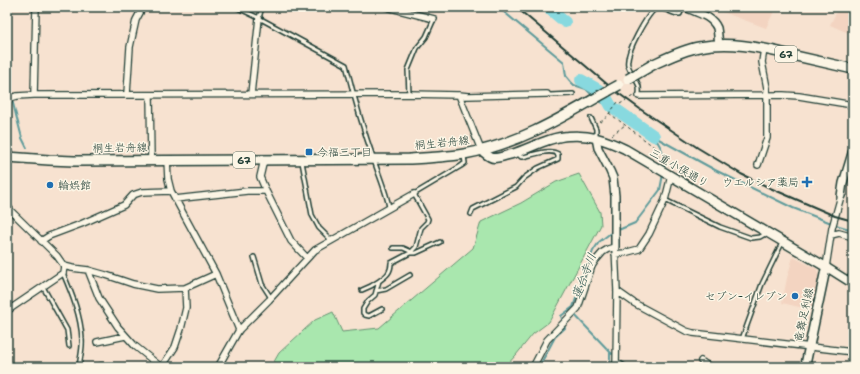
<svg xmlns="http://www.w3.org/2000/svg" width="860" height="374" font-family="'Shantell Sans','Klee One',sans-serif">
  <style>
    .built { fill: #f3d4c1 }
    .green { fill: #a9e7ae; stroke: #649271 }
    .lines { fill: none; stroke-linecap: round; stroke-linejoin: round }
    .stream { stroke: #5e9b9b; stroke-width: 2 }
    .river { stroke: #88d9df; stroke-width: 12 }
    .service-casing { stroke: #1f3d34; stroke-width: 6 }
    .minor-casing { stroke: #1f3d34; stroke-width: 8 }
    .tertiary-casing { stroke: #1f3d34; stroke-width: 10 }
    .secondary-casing { stroke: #1f3d34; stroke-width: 11 }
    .primary-casing { stroke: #1f3d34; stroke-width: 12 }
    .path { stroke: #1f3d34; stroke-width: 1; stroke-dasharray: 3 3; stroke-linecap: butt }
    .service { stroke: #fcf5e5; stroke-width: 3 }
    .minor { stroke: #fcf5e5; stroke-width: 5.5 }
    .tertiary { stroke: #fcf5e5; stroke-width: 7 }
    .secondary { stroke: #fcf5e5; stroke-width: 8 }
    .primary { stroke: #fcf5e5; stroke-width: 9 }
    .rail { stroke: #1f3d34; stroke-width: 2 }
    .primary-bridge-casing { stroke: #1f3d34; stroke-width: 12; stroke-linecap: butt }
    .primary-bridge { stroke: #fcf5e5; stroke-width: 9 }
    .poi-dot { fill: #1f6fb2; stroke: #fcf5e5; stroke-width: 1.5 }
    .labels { text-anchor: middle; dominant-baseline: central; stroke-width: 3; stroke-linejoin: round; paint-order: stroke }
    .shield { fill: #fcf5e5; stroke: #617469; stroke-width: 1 }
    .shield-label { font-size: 10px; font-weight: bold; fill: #1f3d34 }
    .street-label { font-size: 11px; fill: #1f3d34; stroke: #fcf5e5 }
    .poi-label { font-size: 11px; fill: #1f3d34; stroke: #fcf5e5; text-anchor: start }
    .water-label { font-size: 12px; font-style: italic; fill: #345c56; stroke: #fcf5e5 }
  </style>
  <rect width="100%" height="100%" fill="#f7e2d0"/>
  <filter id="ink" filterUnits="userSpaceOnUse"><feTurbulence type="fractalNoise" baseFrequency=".025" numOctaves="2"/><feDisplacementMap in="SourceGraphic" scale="8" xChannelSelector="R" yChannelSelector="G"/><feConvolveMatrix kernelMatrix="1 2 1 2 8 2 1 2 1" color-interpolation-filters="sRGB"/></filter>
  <g filter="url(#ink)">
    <path class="built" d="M709,7H776L766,28Z
      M839,7H853V35L830,25Z
      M793,257L817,269L819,277L812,308L799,307L782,303L787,278Z"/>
    <path class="green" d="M579,174L600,212L601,225L549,322L533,334L516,355L505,367H271L279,353L315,320L333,312L342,332L379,328L473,248L481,222L521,203L556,182Z"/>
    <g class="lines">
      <path class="stream" d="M9,7L7,29L10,92L22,138L27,148
        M498,7L564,62L566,76L571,82L574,85L586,89L592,95
        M601,102L611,106
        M654,136C661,147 667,157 664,170
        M655,137L715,170L793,208L839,226L853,230
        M616,231L635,223L642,214L660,190L663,174
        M570,310L612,354
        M539,367L555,337L565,328L561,316L573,307L593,251L599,242L612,232
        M610,367V353"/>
      <path class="river" d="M547,7L565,22
        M581,80L599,90
        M607,99L611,106L654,136"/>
      <g class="service-casing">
        <path id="service" d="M236,7L259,18L346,65C354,97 363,129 374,160C379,176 386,191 389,207
          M259,18L262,7
          M409,94L408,70L417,48L426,37L434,19
          M547,94L550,95L573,94
          M639,96C639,92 640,87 638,84C635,77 630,72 628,65C625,53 647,15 656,8C666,7 672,15 680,14L683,7
          M591,118L596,129V136
          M302,162L312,215L319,228L331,240
          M665,200L720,227L751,238L760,237L767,233
          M471,214L473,209L516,187L524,178L538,168L558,159V154C550,148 532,155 523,157H521L518,154
          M393,248H403L412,252
          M410,253H416L440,242
          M254,257L262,284L271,298
          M63,273C72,294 81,316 82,339C83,348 80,358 79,367
          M43,287L67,330L69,346
          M362,290L371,286L379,281
          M376,291L386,289L410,275
          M382,309L369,316L365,315L363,313V309L368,301L375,295L379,281C386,276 391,273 391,263L410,253L416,247L421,228L427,222L428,219L414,194L461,166L465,163L464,156
          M742,339L762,284L782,243
          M101,365L109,367"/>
      </g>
      <g class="minor-casing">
        <path id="minor" d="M387,7L434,19
          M127,94L130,47L136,20L143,7
          M251,94L259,18
          M34,95L36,7
          M150,95L151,160
          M459,95L481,150
          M639,96L783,95L799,96L853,105
          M7,99L17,96L34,95L409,94L459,95L468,96L547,94
          M167,160L168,179L171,191L216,274L239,330
          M264,160L260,177L266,191L291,241L307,258
          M758,165L767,138V88L762,62L764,49
          M175,199L247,191H266
          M7,205L11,211L57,256L64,266L72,268L88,270L106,275L133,284L157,289L185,288L216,274
          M831,235L839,233L853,237
          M41,241L49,236L81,224L124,205L133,195L142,192L171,191
          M615,254L624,253L639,249L649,234L665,200L671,176
          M826,267L832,228L841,196
          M88,270L99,298L118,327L135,346L161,367
          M617,291L634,303L686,331L693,333L853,352
          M7,311L63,273L64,266
          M97,342L125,336
          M701,361L710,367
          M616,362L624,367
          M162,367L175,347L181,329L186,308L185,288
          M218,367L239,330L269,300L315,250L414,194
          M533,367L547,340L578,308L592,266L596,260L603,252L608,249L615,247L617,291L616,367"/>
      </g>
      <g class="tertiary-casing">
        <path id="tertiary" d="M685,7C696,12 712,16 717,28C718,33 718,39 719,44
          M596,138L598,148L610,171L613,178L615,196V247
          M841,196L843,183L853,150
          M826,267L853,284"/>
      </g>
      <g class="secondary-casing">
        <path id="secondary" d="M481,150C485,153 489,158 494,158C500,158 507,155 512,154C531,148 549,137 568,136C590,134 606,140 625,149L826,267L805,367"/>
      </g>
      <g class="primary-casing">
        <path id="primary" d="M654,64C669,57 683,50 699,47C729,41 758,47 787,54C809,59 831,64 853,69
          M7,157L49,160L74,161L409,159C427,158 446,157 464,154C517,145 563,117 608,91"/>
      </g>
      <path class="path" d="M609,113L653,146L657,150L659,160
        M600,122L604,120L618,102L620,104L633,96
        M612,135L625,125"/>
      <use href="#service" class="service"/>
      <use href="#minor" class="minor"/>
      <use href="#tertiary" class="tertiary"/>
      <use href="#secondary" class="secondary"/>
      <use href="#primary" class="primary"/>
      <path class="rail" d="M516,7L614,90L640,109L698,148L741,174L770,188L835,216L853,221"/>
      <g class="primary-bridge-casing">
        <path id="primary-bridge" d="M628,79L654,64
          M608,91L619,85"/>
      </g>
      <use href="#primary-bridge" class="primary-bridge"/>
    </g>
  </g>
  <g class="poi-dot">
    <rect x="305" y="148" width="8" height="8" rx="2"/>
    <path d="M805 176h4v4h4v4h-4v4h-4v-4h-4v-4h4z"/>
    <circle cx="50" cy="185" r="4"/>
    <circle cx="795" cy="296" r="4"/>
  </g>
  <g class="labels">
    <g class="shield">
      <rect x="775" y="46" width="22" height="16" rx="3"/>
      <rect x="233" y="152" width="22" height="16" rx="3"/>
    </g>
    <g class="shield-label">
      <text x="786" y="54">67</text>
      <text x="244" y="160">67</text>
    </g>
    <g class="street-label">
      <text transform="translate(442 143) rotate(-6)">桐生岩舟線</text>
      <text transform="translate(120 148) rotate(-1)">桐生岩舟線</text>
      <text transform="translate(679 168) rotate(30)">三重小俣通り</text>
      <text transform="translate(804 315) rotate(-78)">竜舞足利線</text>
    </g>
    <g class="poi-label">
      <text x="317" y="152">今福三丁目</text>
      <text x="799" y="182" text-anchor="end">ウエルシア薬局</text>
      <text x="58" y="185">輪娯館</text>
      <text x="787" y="296" text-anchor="end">セブン-イレブン</text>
    </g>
    <g class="water-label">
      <text transform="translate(584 276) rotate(-69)">蓮台寺川</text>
    </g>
  </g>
  <rect width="860" height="374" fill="none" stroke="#fcf5e5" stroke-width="24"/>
  <rect x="12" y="12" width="836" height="350" fill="none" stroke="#1f3d34" stroke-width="1.5" filter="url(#ink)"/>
</svg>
